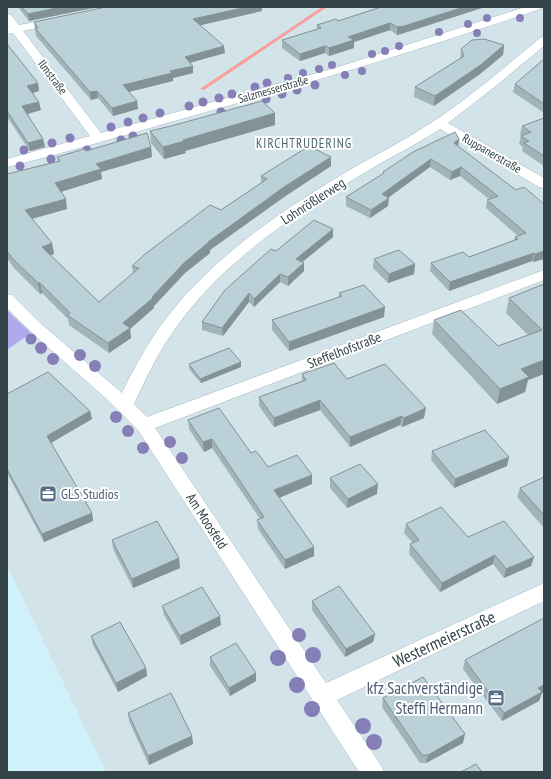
<svg xmlns="http://www.w3.org/2000/svg" width="551" height="779" font-family="'PT Sans Narrow',sans-serif">
  <style>
    .residential { fill: #d3e3ea }
    .commercial { fill: #cff1f9 }
    .green { fill: #afaaee }
    .lines { fill: none; stroke-linecap: round; stroke-linejoin: round }
    .stream { fill: #f99e9b; fill-rule: evenodd }
    .street-casing { stroke: #a7bac2; stroke-width: 1 }
    .street { fill: #fff; fill-rule: evenodd }
    .tree { fill: #867eb6 }
    .wall { fill: #a0b4ba }
    .shaded-wall { fill: #829297 }
    .building { fill: #bad1d8; stroke: #829297 }
    .labels { text-anchor: middle; dominant-baseline: central; stroke-width: 4; stroke-linejoin: round; paint-order: stroke }
    .far-street-label { font-size: 12px; fill: #344449; stroke: #fff }
    .far-quarter-label { font-size: 13px; letter-spacing: 1px; fill: #4a656d; stroke: #fff }
    .street-label { font-size: 14px; fill: #344449; stroke: #fff }
    .service-label { font-size: 14px; fill: #4e5e75; stroke: #fff; text-anchor: start }
    .near-street-label { font-size: 17px; fill: #344449; stroke: #fff }
    .near-service-label { font-size: 17px; fill: #4e5e75; stroke: #fff; text-anchor: end }
  </style>
  <rect width="100%" height="100%" fill="#e6f0f5"/>
  <path class="residential" d="M7,7H544V772H106L7,566V350L31,333L7,310Z"/>
  <path class="commercial" d="M7,566L106,772H7Z"/>
  <path class="green" d="M7,310L31,333L7,350Z"/>
  <g class="lines">
    <path class="stream" d="M322,7H327L204,90L200,89Z"/>
    <g class="street-casing">
      <path id="street" d="M525,7H541L540,9C417,51 292,88 167,123C114,138 61,154 7,167V159L90,136L13,33L7,34V28L9,27L7,25V14L11,15L19,25L57,18L61,19L63,21L61,23L23,31L101,133L335,68Z
        M544,37V46L497,85L448,123L544,178V188L539,187L440,129C417,144 393,156 369,170C298,212 223,260 175,329C158,352 146,378 134,404L147,417L544,270V280L155,428L326,683L544,583V601L337,700L380,764L384,772H359L138,430C97,386 48,351 7,308V294L12,295L40,323L122,393C134,368 148,342 165,320C216,253 288,206 360,164C383,151 406,139 428,125C467,100 504,68 540,38Z"/>
    </g>
    <use href="#street" class="street"/>
  </g>
  <g class="tree">
    <circle cx="487" cy="18" r="4"/>
    <circle cx="520" cy="18" r="4"/>
    <circle cx="468" cy="24" r="4"/>
    <circle cx="439" cy="32" r="4"/>
    <circle cx="477" cy="33" r="4"/>
    <circle cx="399" cy="46" r="4"/>
    <circle cx="385" cy="51" r="4"/>
    <circle cx="372" cy="54" r="4"/>
    <circle cx="332" cy="65" r="4"/>
    <circle cx="319" cy="69" r="4"/>
    <circle cx="362" cy="71" r="4"/>
    <circle cx="303" cy="73" r="4"/>
    <circle cx="345" cy="75" r="4"/>
    <circle cx="288" cy="78" r="4"/>
    <circle cx="267" cy="83" r="4.5"/>
    <circle cx="315" cy="85" r="4.5"/>
    <circle cx="255" cy="87" r="4.5"/>
    <circle cx="297" cy="90" r="4.5"/>
    <circle cx="232" cy="94" r="4.5"/>
    <circle cx="282" cy="94" r="4.5"/>
    <circle cx="219" cy="98" r="4.5"/>
    <circle cx="266" cy="99" r="4.5"/>
    <circle cx="203" cy="102" r="4.5"/>
    <circle cx="189" cy="106" r="4.5"/>
    <circle cx="221" cy="112" r="4.5"/>
    <circle cx="160" cy="113" r="4.5"/>
    <circle cx="143" cy="118" r="4.5"/>
    <circle cx="128" cy="122" r="4.5"/>
    <circle cx="111" cy="127" r="4.5"/>
    <circle cx="133" cy="136" r="4.5"/>
    <circle cx="70" cy="138" r="4.5"/>
    <circle cx="121" cy="140" r="4.5"/>
    <circle cx="52" cy="143" r="4.5"/>
    <circle cx="24" cy="150" r="4.5"/>
    <circle cx="87" cy="150" r="4.5"/>
    <circle cx="51" cy="159" r="4.5"/>
    <circle cx="20" cy="166" r="4.5"/>
    <circle cx="31" cy="339" r="5.5"/>
    <circle cx="41" cy="348" r="6"/>
    <circle cx="80" cy="355" r="6"/>
    <circle cx="53" cy="359" r="6"/>
    <circle cx="95" cy="366" r="6"/>
    <circle cx="116" cy="417" r="6"/>
    <circle cx="128" cy="431" r="6"/>
    <circle cx="170" cy="442" r="6"/>
    <circle cx="143" cy="448" r="6"/>
    <circle cx="182" cy="458" r="6"/>
    <circle cx="299" cy="635" r="7"/>
    <circle cx="313" cy="655" r="8"/>
    <circle cx="278" cy="658" r="8"/>
    <circle cx="297" cy="685" r="8"/>
    <circle cx="312" cy="709" r="8"/>
    <circle cx="363" cy="726" r="8"/>
    <circle cx="374" cy="742" r="8"/>
  </g>
  <path class="wall" d="M18,7H98L29,21Z
    M381,7H485L404,33L397,35L390,30L354,42V48L329,56L325,53L300,61L282,48V40L317,29V25L338,21Z
    M262,11L200,25L225,53L190,63L193,66V73L173,78V81L129,92L137,101L138,109L113,116L98,98L91,100L36,36L34,22Z
    M7,44L38,83L39,91L33,93L41,110L27,114L43,139L45,147L30,151L7,117Z
    M504,45L503,55L480,74L434,106L414,97L415,87L460,59L461,49Z
    M544,59V113L513,92L515,84Z
    M275,113V125L185,151L186,153L164,159L151,143L150,131Z
    M544,118V166L522,151L523,147L519,144L521,135H520L522,126Z
    M459,139L458,146L516,190L544,259L533,262L532,261L449,291L430,271L431,263L469,257L514,240L515,237L518,236L486,208L487,200L489,199L460,176L450,180L430,167L388,198V206L370,218L346,206V197L383,174V172Z
    M151,147L152,157L101,172L102,179L61,192L67,209L32,219L52,243L54,254L50,255L99,302L133,273L132,266L221,210L261,183V176L331,166L284,197L210,250V253L185,273L154,306V308L130,329L131,338L109,353L69,325L68,319L42,293L40,294L14,268L7,258V174L58,161L57,157L86,151Z
    M333,237L302,262L304,271L288,286L280,282L254,307L249,302L223,336L202,330V322L276,251Z
    M374,259L415,264L414,274L388,283L373,268Z
    M544,284V374L528,380L525,392L497,404L432,334L434,320L498,346L528,335L506,313L509,298Z
    M339,293L384,317L289,351L272,330V320L339,297Z
    M189,364L241,367L201,383L189,369Z
    M302,374L347,379L424,418L402,427L400,425L350,447L320,410L274,427L259,406V397L302,381Z
    M7,394L90,411L92,419L51,443L92,513L93,521L44,542L7,473Z
    M188,420L251,453L268,467L312,484L279,498L314,547V556L285,569L258,529L257,520L260,519L212,448L204,452L189,429Z
    M432,451L507,466L454,488L431,460Z
    M330,478L377,494L347,508L330,488Z
    M544,478V528L517,497L520,488Z
    M406,524L534,557L531,566L504,578L493,564L440,592L409,554L410,544L413,543L404,533Z
    M112,540L180,568L133,588L113,549Z
    M312,601L375,634L373,642L345,657L312,610Z
    M162,606L221,625L181,645L164,615Z
    M544,618V692L542,693L539,701L502,721L463,669L465,660Z
    M91,636L146,668L147,676L118,692L93,645Z
    M210,657L256,681L230,696L210,666Z
    M383,698L463,743L426,763H420L382,707Z
    M128,713L192,736L193,744L149,765L129,721Z"/>
  <path class="shaded-wall" d="M61,7H98L29,21L28,14Z
    M247,7H262V11L193,27V19Z
    M464,7H485L404,33L397,35V27Z
    M390,23V30L354,42V48L329,56V48L348,37Z
    M504,45L503,55L480,74L434,106L435,96Z
    M224,46L225,53L185,64V57Z
    M325,46V53L300,61V54Z
    M193,66V73L173,78V81L124,93L123,85L170,71Z
    M38,83L39,91L29,94L27,86Z
    M97,91L98,98L91,100L90,92Z
    M137,101L138,109L113,116L112,108Z
    M39,102L41,110L24,115L22,106Z
    M275,113V125L185,151L186,153L164,159L163,147L183,140Z
    M43,139L45,147L30,151L28,143Z
    M459,139L458,148L454,143Z
    M151,147L152,157L101,172L102,179L57,193L55,183L96,164Z
    M331,157V166L284,197L210,250V253L185,273L154,306V308L130,329L131,338L109,353L108,343L123,323L152,297L184,263L208,242L284,187Z
    M431,159L430,167L381,203L382,194Z
    M461,167L460,176L450,180L452,172Z
    M389,198L388,206L370,218L371,210Z
    M66,199L67,209L27,220L25,210Z
    M333,229V237L295,268L296,259Z
    M52,243L54,254L44,257L42,247Z
    M544,251V259L533,262L535,254Z
    M534,253L532,261L449,291L450,282Z
    M304,263V271L288,286V277Z
    M415,264L414,274L388,283L389,274Z
    M280,274V282L254,307V299Z
    M38,283H40L42,293L40,294Z
    M249,293V302L223,336L222,328Z
    M385,307L384,317L289,351V342Z
    M544,360V374L528,380L525,392L497,404L500,389L521,369Z
    M241,362V367L201,383L200,379Z
    M320,400V410L274,427V418Z
    M426,408L424,418L402,427L404,418Z
    M90,411L92,419L49,444L47,436Z
    M402,416L400,425L350,447V437Z
    M212,439V448L204,452L203,442Z
    M509,457L507,466L454,488L455,479Z
    M312,475V484L274,500V490Z
    M378,484L377,494L347,508L348,499Z
    M92,513L93,521L44,542L42,534Z
    M314,547V556L285,569V560Z
    M495,555L493,564L440,592L442,583Z
    M534,557L531,566L504,578L506,569Z
    M179,558L180,568L133,588L132,579Z
    M220,616L221,625L181,645L180,636Z
    M375,634L373,642L345,657L346,649Z
    M146,668L147,676L118,692L116,683Z
    M256,673V681L230,696L229,688Z
    M544,685V692L542,693L539,701L502,721L504,713L538,688Z
    M465,734L463,743L426,763L428,755Z
    M192,736L193,744L149,765L148,756Z"/>
  <path class="building" d="M22,7H61L28,14Z
    M106,7H247L193,19L224,46L185,57L193,66L170,71L172,73L123,85L137,101L112,108L97,91L90,92L35,28H38L34,22Z
    M381,7H464L404,26L397,27L390,23L348,37L354,40L329,48L325,46L300,54L282,40L321,28L317,25L336,19L338,21Z
    M484,39L504,45L482,64L435,96L415,87L464,56L461,49L472,40Z
    M7,44L38,83L27,86L39,102L22,106L43,139L28,143L7,111Z
    M544,59V104L515,84Z
    M262,101L275,113L183,140L185,141L163,147L150,131L171,126Z
    M544,118V156L524,143L529,141L521,136L531,132L522,126Z
    M455,132L459,139L454,143L516,190L524,187L544,204V251L535,254L534,253L450,282L431,263L463,252L469,257L518,239L515,237L526,233L487,200L498,196L461,167L452,172L431,159L382,194L389,198L371,210L346,197L384,173L383,172L413,152Z
    M147,133L151,147L96,164L101,169L55,183L66,199L25,210L52,243L42,247L99,302L139,268L132,266L145,254L210,205L221,210L267,179L261,176L309,146L331,157L284,187L208,242H209L184,263L152,297L153,298L123,323L130,328L108,343L67,315L70,313L40,283H38L12,258L7,251V174L60,161L57,157L84,149L86,151Z
    M314,220L333,229L296,259L304,263L288,277L280,274L254,299L249,293L222,328L202,322L225,290L271,249L276,251Z
    M399,250L415,264L389,274L374,259Z
    M544,284V360L521,369L529,377L500,389L434,320L461,310L498,346L542,330L509,298Z
    M364,285L385,307L289,342L272,320L342,296L339,293Z
    M229,348L241,362L200,379L189,364Z
    M334,363L347,379L385,364L426,408L404,418L402,416L350,437L320,400L274,418L259,397L306,380L302,374Z
    M48,372L90,411L47,436L92,513L42,534L7,469V394Z
    M219,408L251,453L256,451L268,467L297,455L312,475L274,490L314,547L285,560L257,520L264,517L212,439L203,442L188,420Z
    M485,430L509,457L455,479L432,451Z
    M360,464L378,484L348,499L330,478Z
    M544,477V515L520,488Z
    M441,507L468,537L504,521L534,557L506,569L495,555L442,583L410,544L419,540L406,524Z
    M157,521L179,558L132,579L112,540Z
    M339,586L375,634L346,649L312,601Z
    M202,587L220,616L180,636L162,606Z
    M544,618V685L538,688L542,692L504,713L465,660Z
    M120,622L146,668L116,683L91,636Z
    M236,643L256,673L229,688L210,657Z
    M423,677L465,734L428,755H422L383,698Z
    M171,693L192,736L148,756L128,713Z
    M476,764L482,772H461Z"/>
  <defs>
    <g id="office-square" transform="scale(0.9)"><rect x="-9" y="-9" width="18" height="18" rx="4" fill="#5c6f8a" stroke="#fff"/><path d="M-6-3h4V-5.5h4V-3h4V5H-6ZM-1-4.5V-3h2v-1.5ZM-6 0V1H6V0Z" fill="#fff"/></g>
  </defs>
  <g fill-rule="evenodd">
    <use href="#office-square" x="48" y="494"/>
    <use href="#office-square" x="496" y="698"/>
  </g>
  <g class="labels">
    <g class="far-street-label">
      <text transform="translate(53 77) rotate(53)">Ilmstraße</text>
      <text transform="translate(273 89) rotate(-16)">Salzmesserstraße</text>
      <text transform="translate(492 153) rotate(30)">Ruppanerstraße</text>
    </g>
    <g class="far-quarter-label">
      <text x="304" y="143">KIRCHTRUDERING</text>
    </g>
    <g class="street-label">
      <text transform="translate(313 201) rotate(-33)">Lohnrößlerweg</text>
      <text transform="translate(344 350) rotate(-21)">Steffelhofstraße</text>
      <text transform="translate(207 521) rotate(57)">Am Moosfeld</text>
    </g>
    <g class="service-label">
      <text x="61" y="494">GLS Studios</text>
    </g>
    <g class="near-street-label">
      <text transform="translate(444 639) rotate(-25)">Westermeierstraße</text>
    </g>
    <g class="near-service-label">
      <text x="483" y="688">kfz Sachverständige<tspan x="483" dy="20">Steffi Hermann</tspan></text>
    </g>
  </g>
  <rect width="551" height="779" fill="none" stroke="#344449" stroke-width="16"/>
</svg>
